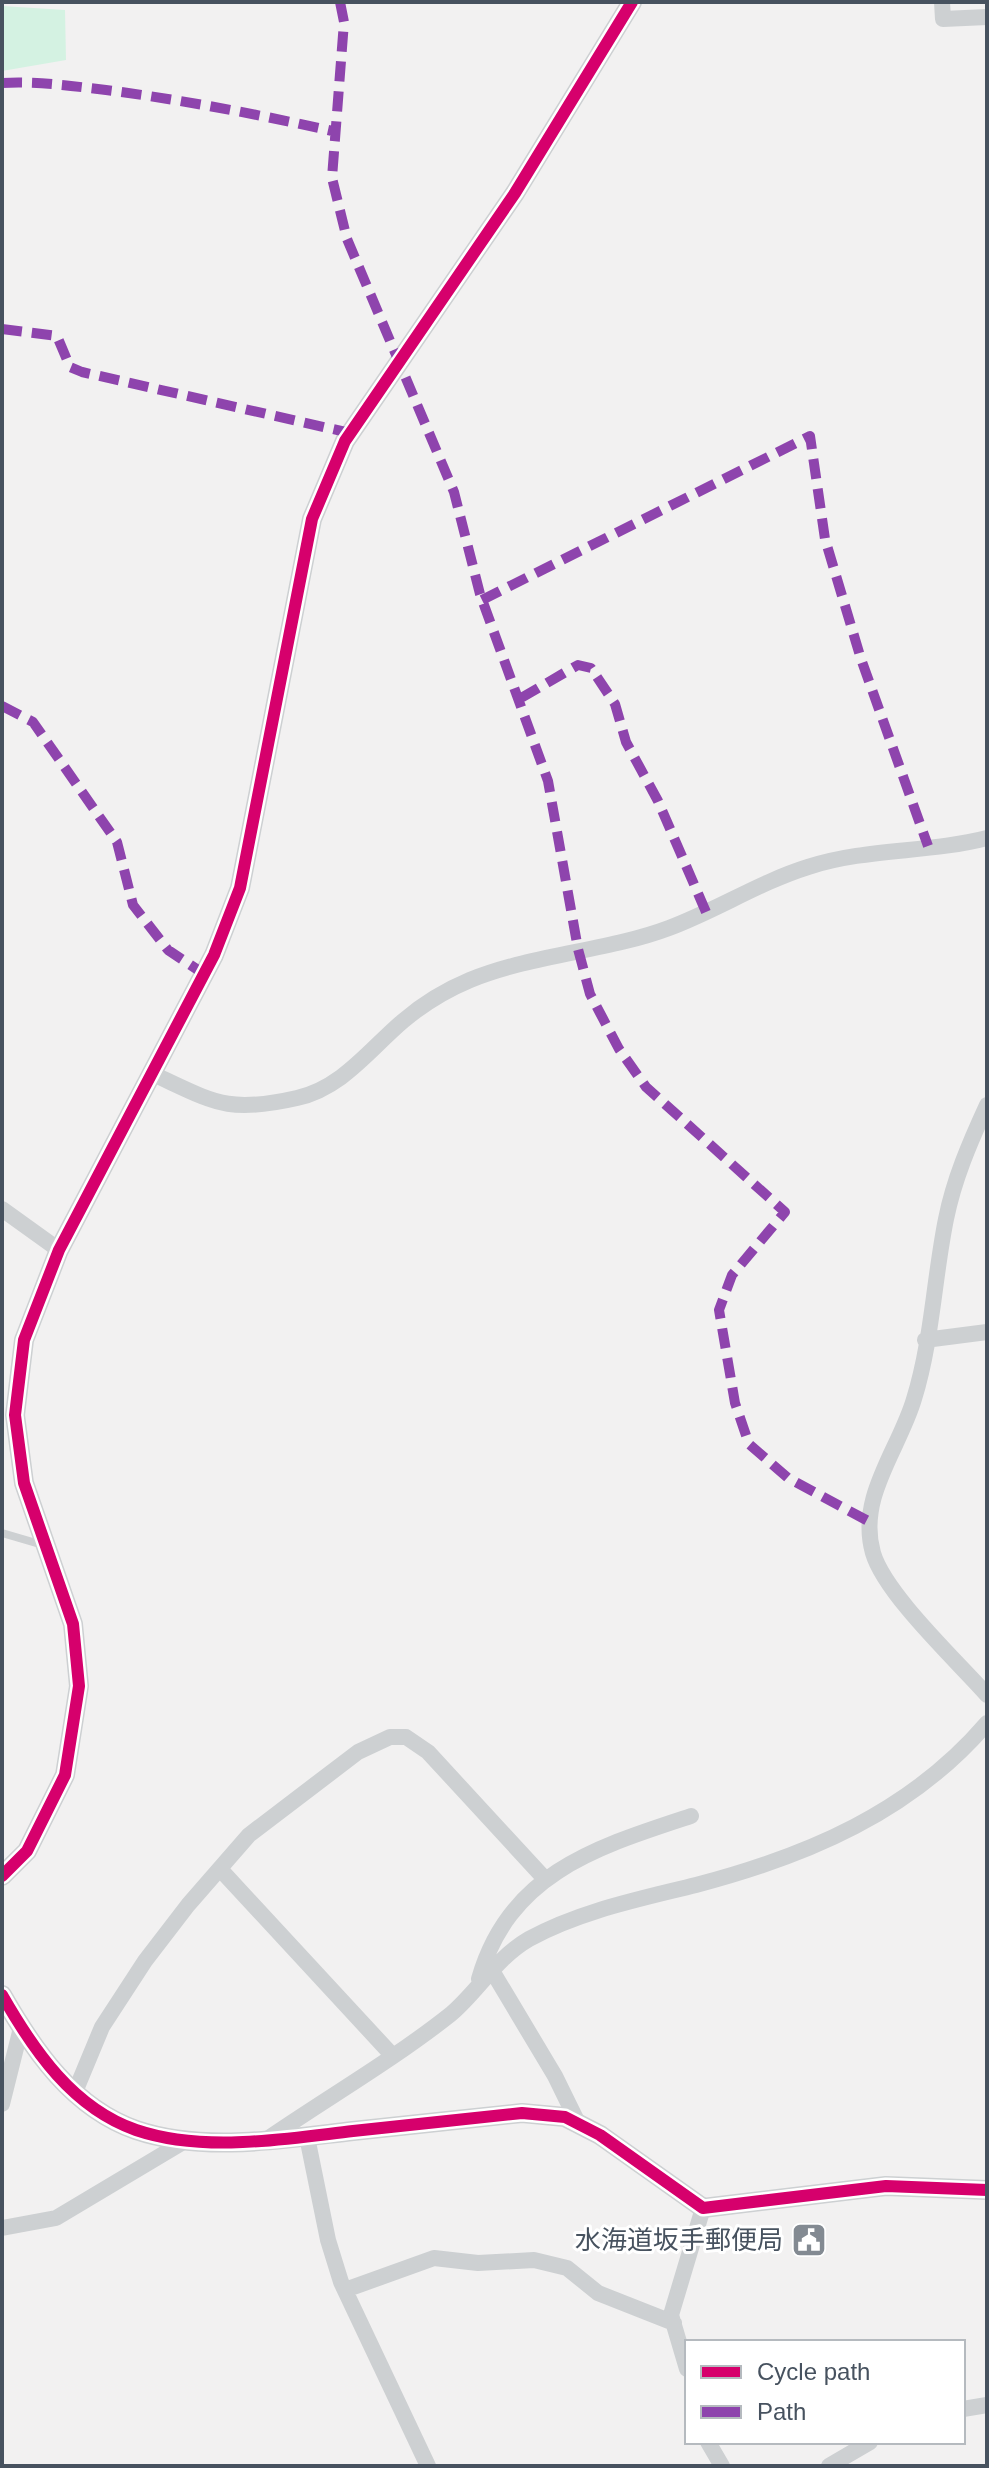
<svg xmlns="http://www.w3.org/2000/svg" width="989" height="2468" font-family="Arial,'Noto Sans JP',sans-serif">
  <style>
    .green { fill: #d4f2e2 }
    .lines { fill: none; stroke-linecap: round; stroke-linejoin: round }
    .service { stroke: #cdd0d2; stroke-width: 8 }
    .minor { stroke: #cdd0d2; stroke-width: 16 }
    .tertiary { stroke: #cdd0d2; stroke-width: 20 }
    .quiet { stroke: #8e44ad; stroke-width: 10; stroke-dasharray: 20 10; stroke-linecap: butt }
    .cycleway-casing { stroke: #fff; stroke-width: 17 }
    .cycleway { stroke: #d6006c; stroke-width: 12 }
    .labels { text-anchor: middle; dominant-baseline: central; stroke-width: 6; stroke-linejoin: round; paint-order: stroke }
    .poi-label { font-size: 26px; fill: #47525f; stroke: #fff; text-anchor: end }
  </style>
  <rect width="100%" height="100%" fill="#f2f1f1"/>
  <path class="green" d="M2,6L65,10L66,60L2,71Z"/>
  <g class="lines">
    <path class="service" d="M2,1533L43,1545"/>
    <path class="minor" d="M942,2L943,19L987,17
      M153,1074C214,1102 227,1114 297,1098C342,1088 369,1050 403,1021C423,1004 446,990 470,980C534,954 608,951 669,928C717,910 760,882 808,867C866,848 929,853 987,838
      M987,1105C970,1142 954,1179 946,1219C934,1278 932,1341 914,1399C899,1450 857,1497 873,1553C885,1594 957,1661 987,1695
      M2,1209L59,1250
      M925,1340L987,1332
      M220,1869L392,2055
      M491,1969L555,2076L579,2125
      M479,1979C509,1873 597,1847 691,1816
      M75,2092L102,2027L145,1961L188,1905L249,1835L358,1752L390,1737H406L428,1752L545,1879
      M2,2104L21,2028
      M307,2137L328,2240L341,2282L428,2466
      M266,2140C327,2098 393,2060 451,2014C479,1990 496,1958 529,1939C580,1911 640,1899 696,1885C807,1856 911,1812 987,1723
      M2,2228L56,2218L185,2141
      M345,2290L434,2258L478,2263L534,2260L567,2268L598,2293L674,2323
      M687,2369L671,2315L703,2208
      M963,2409L987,2405
      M708,2442L722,2466
      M829,2466L870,2442"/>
    <path class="tertiary" d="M2,1876L27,1851L65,1775L79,1686L73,1624L24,1483L15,1415L24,1340L59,1250L214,955L240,888L312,519L345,441L515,193L632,2
      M2,1995C34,2051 73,2108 136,2130C204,2153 284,2139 353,2131C409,2125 466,2119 522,2113L565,2117L600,2135L703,2208L886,2186L987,2190"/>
    <path class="quiet" d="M340,2L344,22L332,178L347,239L454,492L480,594L548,781L578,949L590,994L619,1049L646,1087L785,1212L732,1275L719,1310L735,1403L749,1444L788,1478L870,1522
      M2,83C37,81 71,86 106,90C184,100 261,115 337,132
      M2,329L57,336L70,367L82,372L350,433
      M482,600L810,436L825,539L861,659L928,846
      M521,698L578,665L591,668L615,704L626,742L658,801L706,912
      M2,706L33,722L117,842L133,905L168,950L204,974"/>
    <g class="cycleway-casing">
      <path id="cycleway" d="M2,1876L27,1851L65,1775L79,1686L73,1624L24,1483L15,1415L24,1340L59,1250L214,955L240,888L312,519L345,441L515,193L632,2
        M2,1995C34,2051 73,2108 136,2130C204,2153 284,2139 353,2131C409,2125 466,2119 522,2113L565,2117L600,2135L703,2208L886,2186L987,2190"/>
    </g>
    <use href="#cycleway" class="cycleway"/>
  </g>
  <defs>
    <g id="civic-square" transform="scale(1.8)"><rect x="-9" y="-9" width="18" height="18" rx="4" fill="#838a92" stroke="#fff"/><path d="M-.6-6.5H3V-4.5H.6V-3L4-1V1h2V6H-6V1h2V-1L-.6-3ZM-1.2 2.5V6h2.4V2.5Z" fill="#fff"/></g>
  </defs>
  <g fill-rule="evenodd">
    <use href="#civic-square" x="809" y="2240"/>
  </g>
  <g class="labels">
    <g class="poi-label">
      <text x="783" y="2240">水海道坂手郵便局</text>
    </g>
  </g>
  <rect width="989" height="2468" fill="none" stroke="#47525f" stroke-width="8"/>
  <rect x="685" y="2340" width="280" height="104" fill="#ffffff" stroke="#b5babf" stroke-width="2"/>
  <rect x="701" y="2366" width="40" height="12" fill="#d6006c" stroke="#b5babf" stroke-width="2"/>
  <text x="757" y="2380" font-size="24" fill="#47525f">Cycle path</text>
  <rect x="701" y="2406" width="40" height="12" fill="#8e44ad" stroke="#b5babf" stroke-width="2"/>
  <text x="757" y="2420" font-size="24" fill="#47525f">Path</text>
</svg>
